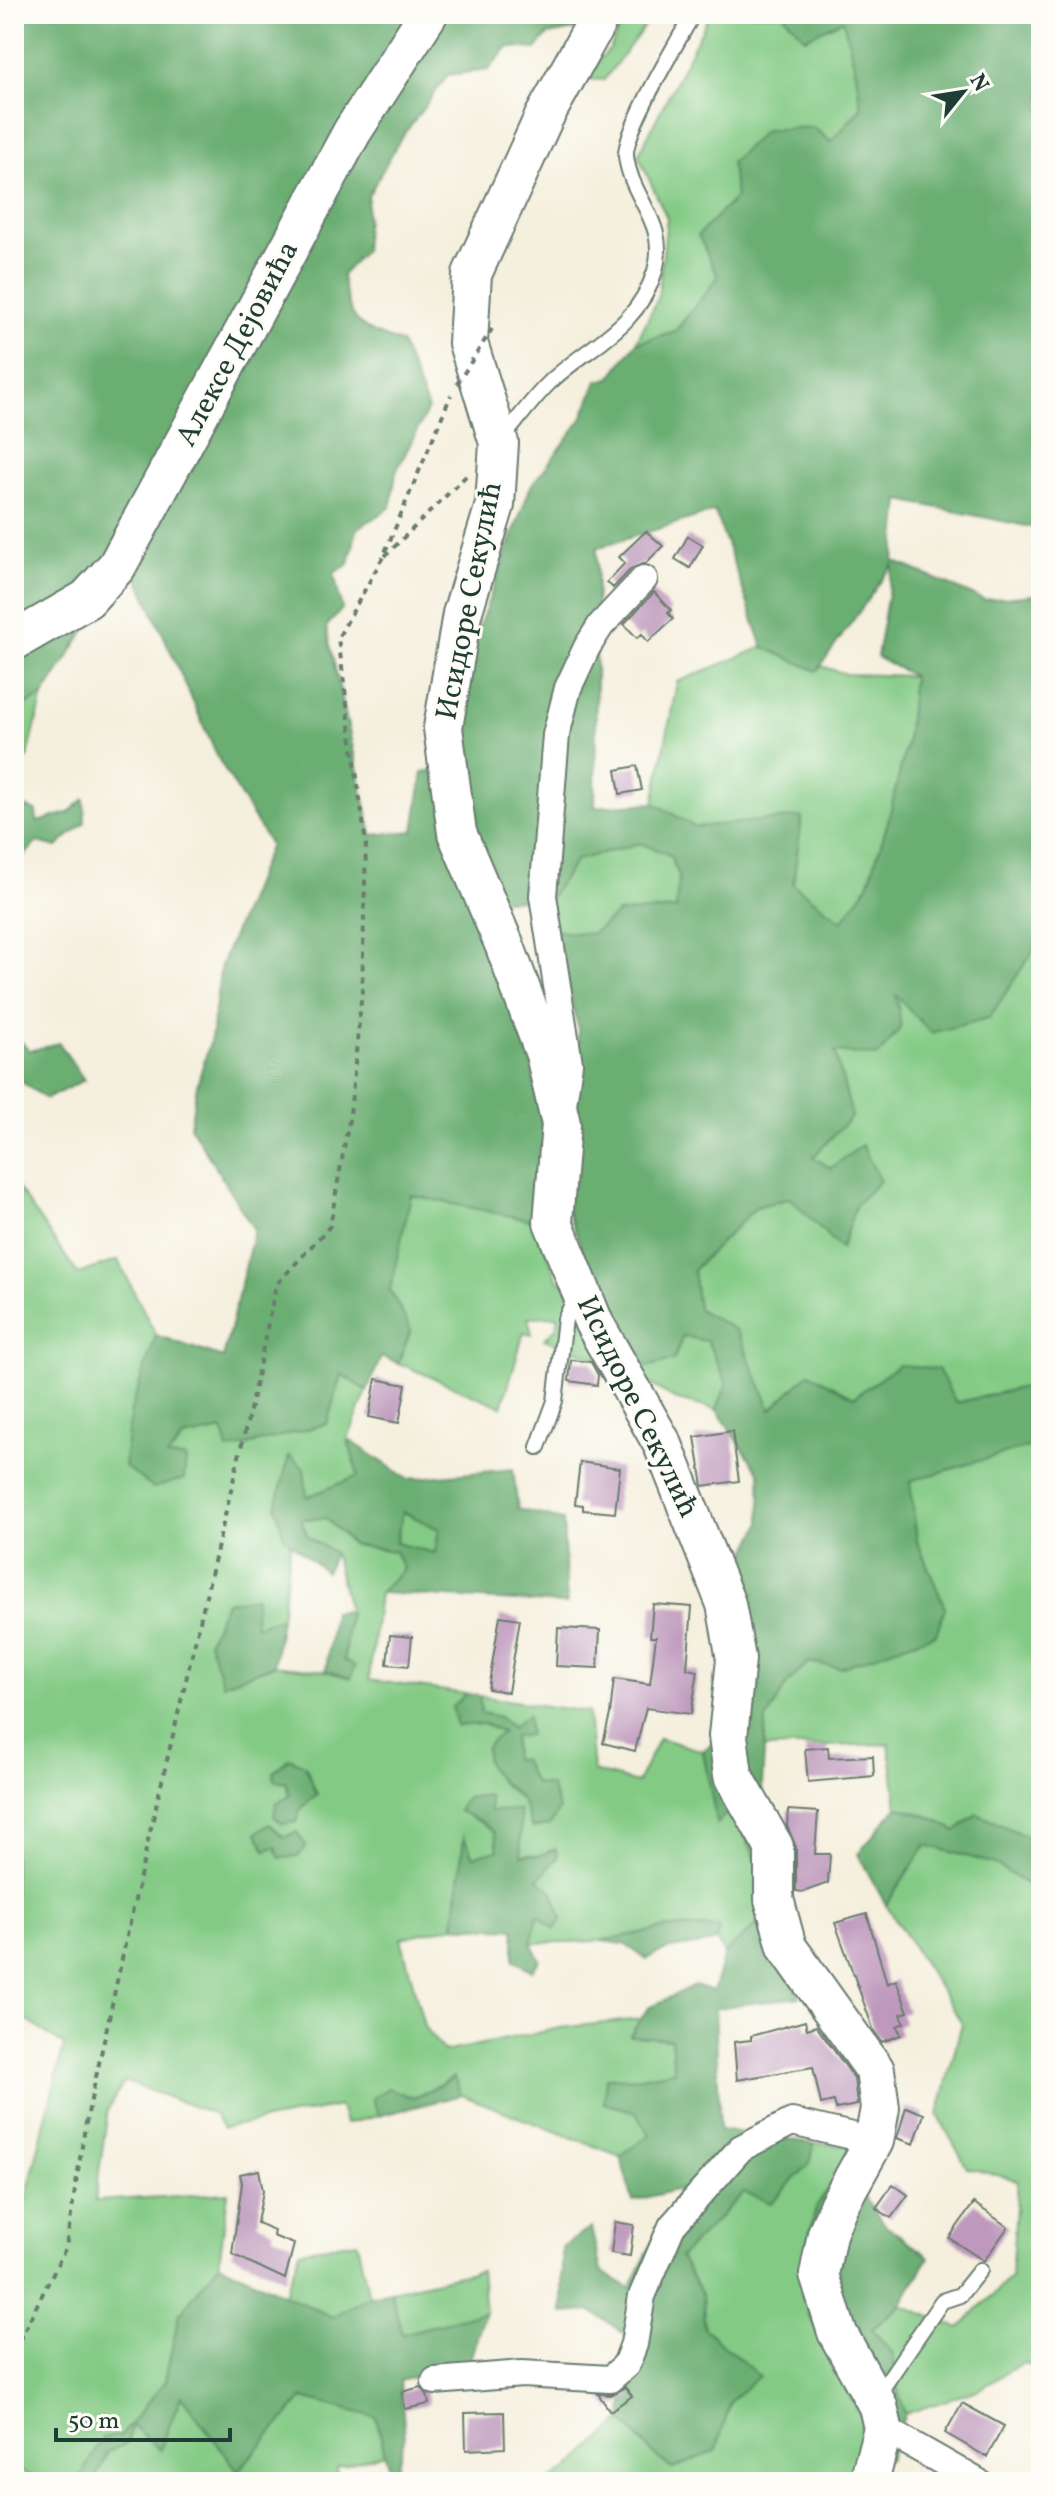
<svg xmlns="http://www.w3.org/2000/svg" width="1055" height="2496" font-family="Vollkorn,serif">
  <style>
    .green { fill: #83ca85; stroke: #51845c; stroke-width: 2 }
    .forest { fill: #6aae72; stroke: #447653; stroke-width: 2; fill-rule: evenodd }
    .building { fill: #be99bd }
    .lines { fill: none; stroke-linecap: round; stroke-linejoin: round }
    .lane-casing { stroke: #6a7b6f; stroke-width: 18 }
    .street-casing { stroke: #6a7b6f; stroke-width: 30 }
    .secondary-casing { stroke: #6a7b6f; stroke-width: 42 }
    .path { stroke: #6a7b6f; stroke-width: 4; stroke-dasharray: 6 6; stroke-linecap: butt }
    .lane { stroke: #fff; stroke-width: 14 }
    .street { stroke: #fff; stroke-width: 26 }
    .secondary { stroke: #fff; stroke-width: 38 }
    .path-bridge { stroke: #6a7b6f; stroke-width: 4; stroke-dasharray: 6 6; stroke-linecap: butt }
    .labels { text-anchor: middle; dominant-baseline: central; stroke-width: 6; stroke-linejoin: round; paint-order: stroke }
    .street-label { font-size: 30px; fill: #1f3d34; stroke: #fdfcf7 }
  </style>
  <rect width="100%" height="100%" fill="#fdfcf7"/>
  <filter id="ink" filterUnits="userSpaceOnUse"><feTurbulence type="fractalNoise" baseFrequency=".0125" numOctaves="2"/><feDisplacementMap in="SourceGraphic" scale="16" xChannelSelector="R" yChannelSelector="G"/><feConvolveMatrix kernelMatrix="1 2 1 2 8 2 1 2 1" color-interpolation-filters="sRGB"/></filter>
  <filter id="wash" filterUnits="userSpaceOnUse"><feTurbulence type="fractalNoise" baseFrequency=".006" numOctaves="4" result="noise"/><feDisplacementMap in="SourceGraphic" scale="32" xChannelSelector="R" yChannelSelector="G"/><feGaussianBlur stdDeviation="1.8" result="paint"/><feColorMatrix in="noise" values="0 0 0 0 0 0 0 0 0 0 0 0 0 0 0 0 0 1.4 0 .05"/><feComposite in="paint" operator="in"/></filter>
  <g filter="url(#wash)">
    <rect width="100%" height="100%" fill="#f5efdd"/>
    <path class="green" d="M626,14H654L604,80L580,79L610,49Z
      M710,14H783L805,38L843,19L856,72L861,108L831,143L737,197L718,277L675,331L636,343L658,298L667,218L638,155Z
      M763,647L846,674L913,676L907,741L888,822L868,885L842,921L792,884L802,818L695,828L654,803L677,682Z
      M43,696L28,756L14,786V711Z
      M640,843L670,855L679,876L676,909L618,913L592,934L556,931L549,899L576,860Z
      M1041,939V1281L1036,1305L1041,1314V1383L955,1403L899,1365L854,1397L771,1411L737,1331L698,1309L693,1270L756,1207L790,1198L841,1248L856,1204L831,1168L812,1157L835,1052L895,993L989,1018Z
      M14,1183L78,1274L118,1260L156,1335L131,1410L166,1457L183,1438L223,1430L228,1450L326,1424L341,1374L367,1391L348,1439L359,1476L307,1497L284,1537L291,1543L281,1618L255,1627L223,1683L274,1665L326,1671L351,1678L344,1661L349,1611L334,1553L308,1537L300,1519L326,1518L353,1545L395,1551L403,1569L379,1593L369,1680L466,1694L452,1707L502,1733L498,1780L522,1801L532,1828L534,1783L523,1761L513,1760L514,1737L528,1716L513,1728L499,1717L481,1713L479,1696L588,1712L593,1771L637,1783L659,1738L703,1751L717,1823L731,1806L763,1874L757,1924L725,1953L716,1941L719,1927L666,1928L600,1941L531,1943L538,1914L553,1892L537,1879L557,1858L556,1849L537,1856L520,1855L490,1811L459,1810L496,1832L498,1851L473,1856L464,1838L454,1926L401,1938L424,2026L444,2052L560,2028L641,2019L630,2035L671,2039L674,2071L640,2077L604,2103L636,2112L651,2135L620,2156L461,2095L453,2077L414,2098H373L378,2116L345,2124L340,2106L223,2128L214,2114L124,2081L108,2109L95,2201L228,2193L219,2264L179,2315L165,2381L132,2424L160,2449L181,2396L238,2470L303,2398L376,2417L385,2453L337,2467L336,2482H32V2477L19,2470L14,2471V2247L64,2045L14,2012Z
      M411,1195L534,1221L558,1280L683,1336L707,1341L727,1383L717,1410L674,1399L630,1371L544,1339L556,1328L559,1316L528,1317L532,1334L524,1332L502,1407L398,1363L411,1330L389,1291Z
      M1041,1443V1843L977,1814L956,1831L928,1816L897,1807L889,1744L764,1748L766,1720L787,1684L809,1662L840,1668L945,1608L917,1541L909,1481Z
      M403,1511L439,1529L435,1553L396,1544Z
      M926,1845L995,1864L1027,1885L1041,1888V2367L1022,2363L980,2389L905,2414L898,2391L893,2354L872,2329L901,2305L959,2328L1011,2277L1018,2180L967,2168L938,2115L962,2023L886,1905Z
      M814,2143L855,2147L842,2381L863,2420L862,2474L853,2482H545L568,2469L623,2420L650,2451H716L731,2401L758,2376L705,2329L702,2296L680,2257L744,2192L809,2164Z
      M357,2242L369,2296L332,2317L284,2295L300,2251Z
      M481,2270L485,2312L401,2334L391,2291Z"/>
    <path class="forest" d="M14,14H589L583,28L548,35L536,49L508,47L488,70L448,75L399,141L368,196L364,251L342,275C351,323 355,327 401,343L428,409L396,472L391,507L357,529L349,564L334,573L342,609L326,627L372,835L414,831L423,772L438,770L529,1048L546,1154L534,1221L411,1195L390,1290L411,1330L398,1363L381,1357L367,1391L341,1374L327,1424L228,1450L223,1430L183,1438L167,1457L186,1458L184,1479L153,1488L124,1466L131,1410L156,1335L223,1358L254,1230L190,1126L197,1085L211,1039L221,965L270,845L218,758L130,560L43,696L14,711Z
      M783,14H1041V529L900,500L894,561L984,600L1041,594V939L989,1018L931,1033L896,995L901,1027L878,1056L835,1052L852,1116L813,1157L831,1168L862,1145L880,1181L856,1204L841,1249L790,1198L756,1207L693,1270L698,1309L737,1331L771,1410L809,1373L854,1397L899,1365L938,1369L956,1403L1041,1383V1443L910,1481L917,1541L945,1608L936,1634L840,1668L809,1662L787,1684L766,1720L762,1785L763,1874L731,1807L717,1824L703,1751L738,1719L733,1581L761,1523L760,1474L717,1410L727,1383L707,1341L683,1336L674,1360L630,1371L566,1208L579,1067L578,1028L556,931L592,934L618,913L676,909L679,876L670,855L640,843L576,860L549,899L500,900L467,817L463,670L530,488L582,419L597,381L610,378L636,343L676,331L718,277L698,235L736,197L731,162L765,130L813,127L831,142L861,108L856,72L843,20L805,38ZM715,511L763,647L817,671L893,564L877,657L913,676L907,741L888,822L868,885L842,921L793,884L802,817L695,827L654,803L595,807L597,548Z
      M84,799L85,822L57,847L37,842L23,857H14V803L36,811L37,822L68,813Z
      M16,1035L29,1051L59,1043L84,1080L46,1099L14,1076Z
      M348,1439L408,1479L513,1469L518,1509L563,1520L567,1604L379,1593L403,1569L395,1551L353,1545L326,1518L301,1519L308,1537L334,1553L326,1572L284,1537L276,1507L289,1456L304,1468L307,1497L358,1476ZM403,1512L439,1529L435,1553L396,1543Z
      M256,1597L255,1626L281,1618L274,1665L223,1684L208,1641L226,1602Z
      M349,1611L344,1660L355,1666L351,1678L326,1671L333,1612Z
      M466,1694L479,1696L481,1713L499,1717L512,1728L528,1715L529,1735L514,1737L513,1759L523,1760L534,1783L551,1786L559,1810L550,1825L532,1828C529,1820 527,1810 523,1803C510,1781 483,1780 486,1747L502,1732L485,1724L457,1726L452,1707Z
      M289,1758L305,1765L317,1794L299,1811L296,1822L283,1824L274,1816L276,1803L290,1796L287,1783L275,1781L274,1772Z
      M489,1795L490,1811L520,1810L521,1855L537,1856L556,1849L557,1858L538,1879L553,1892L562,1918L555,1929L538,1915L531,1943L540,1960L532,1971L514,1960V1929L454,1926L464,1837L473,1856L498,1850L495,1832L481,1821L458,1811L466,1798Z
      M897,1807L928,1816L956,1831L977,1814L1041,1843V1888L1027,1885L995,1864L926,1845L886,1905L858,1854Z
      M270,1824L284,1837L297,1832L306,1846L298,1857L279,1858L276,1847L265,1850L257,1833Z
      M757,1924L800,1997L715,2008L720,2130L814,2143L809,2164L771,2203L744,2192L680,2257L702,2296L705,2329L759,2376L731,2401L716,2451L672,2469L650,2451L623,2420L628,2336L591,2311L562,2313V2247L591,2228L601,2271L630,2288L679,2189L633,2201L620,2156L650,2135L636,2112L604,2103L606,2078L640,2077L674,2071L671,2039L630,2036L648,2008L695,1985L713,1991L725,1953Z
      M719,1927L716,1941C692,1948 667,1945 647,1959L624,1944L600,1941L666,1928Z
      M454,2077L461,2095L378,2116L372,2098L388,2088L414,2098Z
      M832,2183L863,2194L882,2222L929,2257L901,2305L872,2329L893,2354L898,2391L905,2414L889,2459L862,2474L863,2420L808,2314L806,2250L816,2207Z
      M219,2264L332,2317L369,2296L391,2291L402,2334L485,2312L469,2363L400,2381L405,2435L392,2482L376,2417L303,2398L238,2471L181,2396L160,2450L132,2425L127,2443L108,2452L95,2479L78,2481L102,2438L121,2436L165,2381L179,2315Z"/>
    <g id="blocks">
      <path class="building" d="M646,531L663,546L646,563L632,568L613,588L607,582L625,563L619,557Z
        M688,536L703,545L690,568L675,559Z
        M654,592L671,610L668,613L673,619L648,642L642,634L637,638L624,624Z
        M637,766L642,790L620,794L616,770Z
        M571,1360L591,1362L598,1375L597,1385L569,1381Z
        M376,1379L406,1385L399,1423L369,1417Z
        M732,1431L739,1481L703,1486L695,1437Z
        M580,1462L620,1468L615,1513L583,1510V1505L575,1504Z
        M653,1604L692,1607L687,1669L698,1671L691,1714L646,1708L635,1751L603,1743L610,1714L614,1679L650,1684L656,1637H650Z
        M500,1616L520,1619L508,1692L488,1689Z
        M558,1628L600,1630L598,1668L556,1666Z
        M390,1635L412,1637L409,1666L387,1664Z
        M828,1747L829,1758L873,1756L874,1776L808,1782L805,1749Z
        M788,1810L818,1812L815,1854H830L828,1883L803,1892L796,1891V1847L787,1826Z
        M867,1914L887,1984L896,1980L908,2012L901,2014L904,2023L897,2026L901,2035L882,2042L874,2031L835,1923Z
        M805,2021L807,2029L816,2026L854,2078L857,2105L836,2109L834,2101L821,2104L813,2067L737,2080L734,2042L751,2040V2036Z
        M906,2107L924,2114L914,2144L897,2138Z
        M259,2170L263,2191L257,2223L274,2230L273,2236L294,2244L285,2279L232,2254L242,2183L240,2174Z
        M893,2184L908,2195L891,2218L876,2208Z
        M974,2203L1008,2227L984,2261L949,2238Z
        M615,2222L634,2225L630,2256L611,2253Z
        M421,2387L427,2394L429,2404L405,2409L402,2392Z
        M625,2387L632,2396L610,2411L598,2394L610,2395Z
        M962,2403L1004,2426L987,2457L945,2433Z
        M504,2412L505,2448L466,2450L465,2413Z"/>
    </g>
  </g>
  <g filter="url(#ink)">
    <use href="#blocks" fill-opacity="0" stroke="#6a7b6f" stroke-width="2"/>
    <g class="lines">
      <g class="lane-casing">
        <path id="lane" d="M501,440C517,421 531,401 548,384C588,345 637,330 655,271C669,222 631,200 626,156C624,130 678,41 693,14
          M538,1447L555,1401L565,1319L576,1296
          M877,2396L942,2301L960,2295L980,2270"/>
      </g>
      <g class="street-casing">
        <path id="street" d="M563,1104L569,1063L543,896L556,735L568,688L587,647L601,625L644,579
          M435,2381L522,2374L610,2379L626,2365L634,2344L642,2296L672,2226L741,2148L792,2122L874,2141
          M883,2428L978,2482"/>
      </g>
      <g class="secondary-casing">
        <path id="secondary" d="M601,14L544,117L472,274L468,343L499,443L495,505L462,614L443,728L457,833L504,944L545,1054L561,1124L553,1222L594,1323L663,1445L726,1604L736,1659L728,1736L733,1775L774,1847V1899L787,1947L875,2070L880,2108L874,2141L838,2206L827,2234L819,2275L837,2332L878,2406L883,2428L869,2482
          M14,641L87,599L117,566L352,132L428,14"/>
      </g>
      <path class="path" d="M385,556L467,475
        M14,2351L66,2247L85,2127L149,1836L250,1410L276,1285L330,1226L350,1115L362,991L366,844L338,638L383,557L451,395"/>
      <use href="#lane" class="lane"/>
      <use href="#street" class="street"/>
      <use href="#secondary" class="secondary"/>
      <path class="path-bridge" d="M457,384L492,329"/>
    </g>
  </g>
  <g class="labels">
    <g class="street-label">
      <text transform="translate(238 344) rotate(-62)">Алексе Дејовића</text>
      <text transform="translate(470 601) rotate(-79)">Исидоре Секулић</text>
      <text transform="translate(637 1407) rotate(64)">Исидоре Секулић</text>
    </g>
  </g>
  <rect width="1055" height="2496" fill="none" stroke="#fdfcf7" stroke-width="48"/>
  <g transform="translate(963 92) rotate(60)" stroke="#fdfcf7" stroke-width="6" paint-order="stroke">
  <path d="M0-6L14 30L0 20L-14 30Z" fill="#1f3d34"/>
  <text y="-12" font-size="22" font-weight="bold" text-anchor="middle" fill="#1f3d34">N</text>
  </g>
  <path d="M56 2428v12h174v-12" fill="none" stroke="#1f3d34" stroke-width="4"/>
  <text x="68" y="2428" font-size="24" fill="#1f3d34" stroke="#fdfcf7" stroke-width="6" paint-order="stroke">50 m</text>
</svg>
